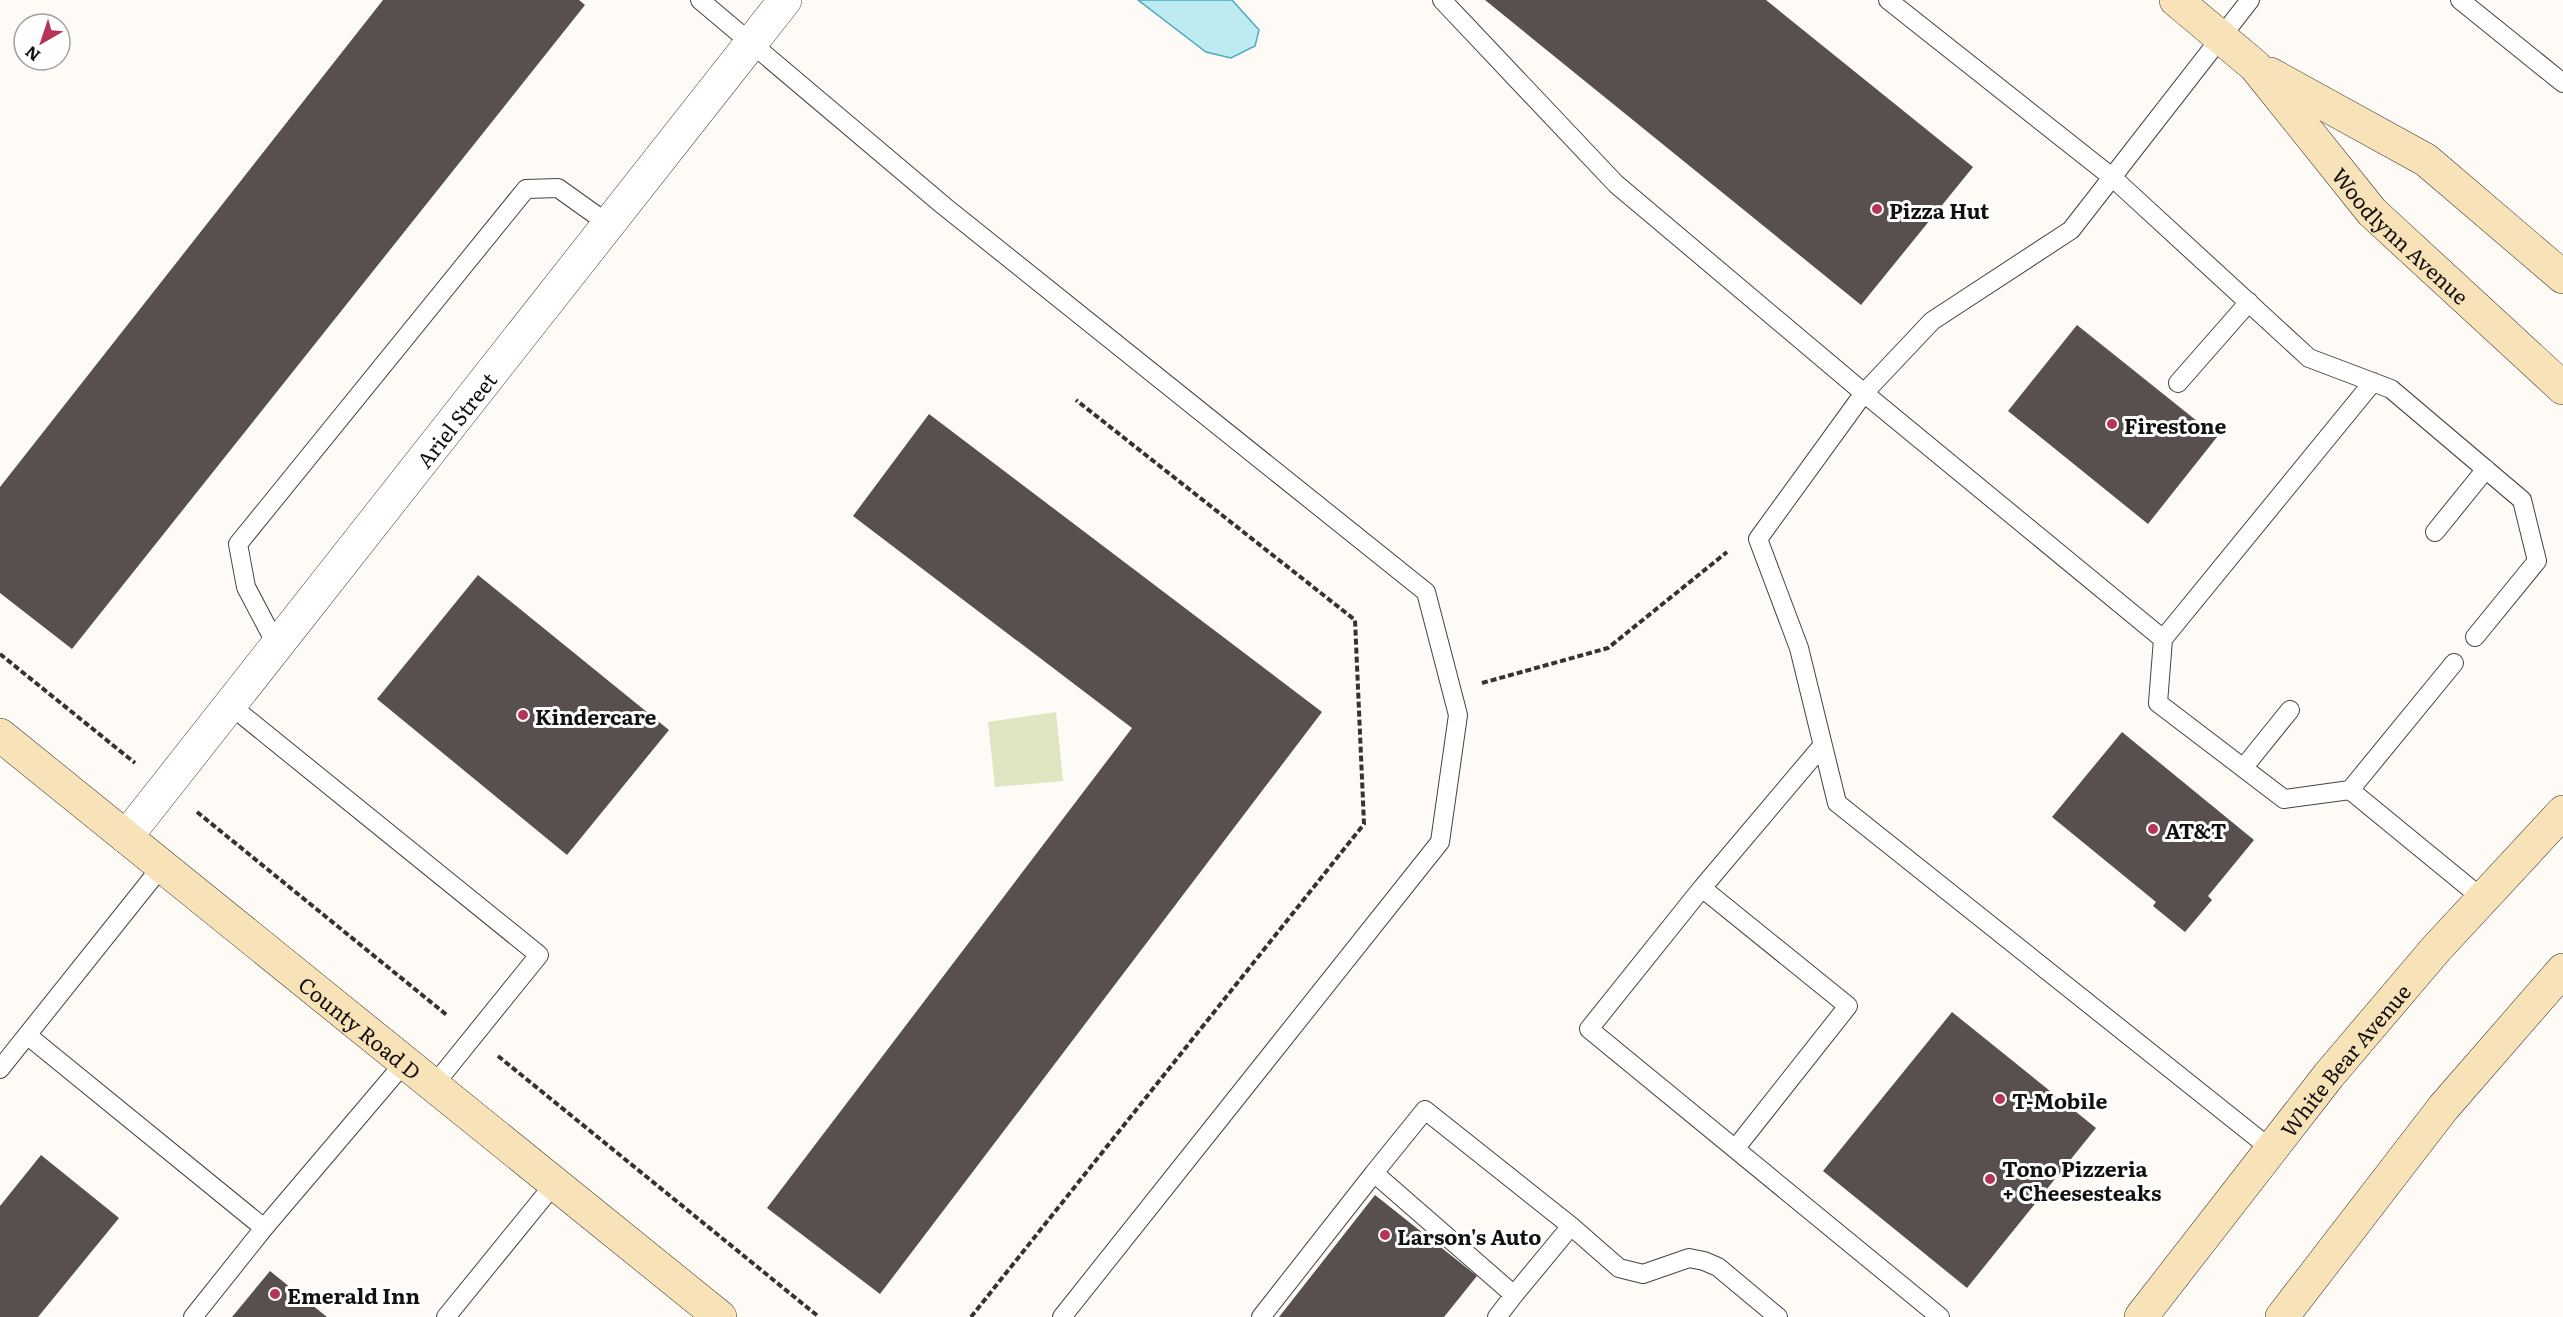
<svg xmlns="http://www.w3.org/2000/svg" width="2563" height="1317" font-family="Literata,serif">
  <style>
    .green { fill: #dde6c1 }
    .water { fill: #beeaf1; stroke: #4cadc1; stroke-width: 1.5 }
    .building { fill: #58504e }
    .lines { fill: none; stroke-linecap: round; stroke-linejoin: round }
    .lane-casing { stroke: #444; stroke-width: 20 }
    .street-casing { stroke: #444; stroke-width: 34 }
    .secondary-casing { stroke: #333; stroke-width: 34 }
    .path { stroke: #333; stroke-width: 4; stroke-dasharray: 6 3; stroke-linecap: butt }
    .lane { stroke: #fff; stroke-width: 18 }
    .street { stroke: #fff; stroke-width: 33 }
    .secondary { stroke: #f8e2b7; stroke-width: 33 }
    .poi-dot { fill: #b53558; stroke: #fff; stroke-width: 2 }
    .labels { text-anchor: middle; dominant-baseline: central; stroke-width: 6; stroke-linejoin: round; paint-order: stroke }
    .poi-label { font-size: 21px; font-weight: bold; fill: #111; stroke: #fff; text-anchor: start }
    .street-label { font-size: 21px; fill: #111; stroke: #fff }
  </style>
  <rect width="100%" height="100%" fill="#fefaf5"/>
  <path class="green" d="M1056,712L1063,781L995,787L988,722Z"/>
  <path class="water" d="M1138,0H1232L1259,30L1255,46L1231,58L1206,52Z"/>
  <path class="building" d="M383,0H579L585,5L72,649L0,593V487Z
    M1485,0H1766L1973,167L1861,305Z
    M2077,325L2217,437L2148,524L2008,411Z
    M929,414L1322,712L880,1294L767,1208L1132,728L853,516Z
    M478,575L669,730L567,855L377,699Z
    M2122,732L2254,840L2208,896L2212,900L2185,932L2153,906L2156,902L2052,817Z
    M1952,1012L2096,1128L1967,1288L1823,1171Z
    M41,1155L119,1218L38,1317H0V1206Z
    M1375,1195L1477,1276L1444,1317H1279Z
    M270,1271L327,1317H232Z"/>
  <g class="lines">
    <g class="lane-casing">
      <path id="lane" d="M700,0L944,206L1426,592L1458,715L1440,842L1062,1317
        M1442,0L1616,184L1864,393L2163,639L2158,703L2284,799L2350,790L2454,663
        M1888,0L2113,178L2309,358L2391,389L2522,500L2537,561L2475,637
        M2250,0L2071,230L1932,321L1864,393L1758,539L1799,648L1837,803L2271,1149
        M2460,0L2563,83
        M2178,383L2249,302
        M2435,532L2486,469
        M2163,639L2373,382
        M277,646L246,587L238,544L526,189L558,188L607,223
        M230,705L539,955L434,1085
        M2244,767L2290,710
        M2350,790L2483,899
        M1702,888L1822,746
        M27,1035L264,1228L405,1062
        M0,1069L162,866
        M1735,1149L1848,1006L1702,888L1589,1029L1940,1317
        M1374,1173L1425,1110L1571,1226L1619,1268L1643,1274L1689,1258L1704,1261L1718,1267L1778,1317
        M1514,1295L1571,1226
        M193,1317L264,1228
        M446,1317L555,1183
        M1261,1317L1374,1173L1514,1295L1497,1317"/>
    </g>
    <g class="street-casing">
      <g id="street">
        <path id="s1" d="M126,837L785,0"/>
      </g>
    </g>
    <g class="secondary-casing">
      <g id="secondary">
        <path id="s2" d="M2176,0L2255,66L2372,212L2563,388"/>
        <path d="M2270,74L2426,160L2563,277"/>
        <path id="s3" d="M0,735L720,1317"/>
        <path id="s4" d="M2141,1317L2329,1075L2436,949L2563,812"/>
        <path d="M2282,1317L2443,1108L2563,970"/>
      </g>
    </g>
    <path class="path" d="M0,654L135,763
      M1482,683L1608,648L1727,552
      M197,812L448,1016
      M498,1056L819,1317
      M971,1317L1364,824L1355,620L1076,400"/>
    <use href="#lane" class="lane"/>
    <use href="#street" class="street"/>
    <use href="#secondary" class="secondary"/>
  </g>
  <g class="poi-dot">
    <circle cx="1877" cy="209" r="6"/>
    <circle cx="2112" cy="424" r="6"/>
    <circle cx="523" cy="715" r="6"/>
    <circle cx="2153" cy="829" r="6"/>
    <circle cx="2000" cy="1099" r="6"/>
    <circle cx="1990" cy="1179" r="6"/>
    <circle cx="1385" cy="1235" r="6"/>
    <circle cx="275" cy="1294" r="6"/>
  </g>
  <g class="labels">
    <g class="poi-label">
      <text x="1889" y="209">Pizza Hut</text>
      <text x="2124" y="424">Firestone</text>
      <text x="535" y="715">Kindercare</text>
      <text x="2165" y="829">AT&amp;T</text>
      <text x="2012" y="1099">T-Mobile</text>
      <text x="2002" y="1167">Tono Pizzeria<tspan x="2002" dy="24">+ Cheesesteaks</tspan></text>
      <text x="1397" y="1235">Larson's Auto</text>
      <text x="287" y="1294">Emerald Inn</text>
    </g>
    <g class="street-label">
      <text stroke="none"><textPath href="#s2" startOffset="327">Woodlynn Avenue</textPath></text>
      <text stroke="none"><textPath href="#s1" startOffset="532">Ariel Street</textPath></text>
      <text stroke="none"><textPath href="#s3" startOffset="464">County Road D</textPath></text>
      <text stroke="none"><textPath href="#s4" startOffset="328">White Bear Avenue</textPath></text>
    </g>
  </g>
  <g transform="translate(42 42) rotate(219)"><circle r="28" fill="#ffffff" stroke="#a0a0a0" stroke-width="1.5"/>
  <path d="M0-4.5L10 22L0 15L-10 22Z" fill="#b53558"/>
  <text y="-9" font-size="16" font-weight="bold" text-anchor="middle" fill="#111111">N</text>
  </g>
</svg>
